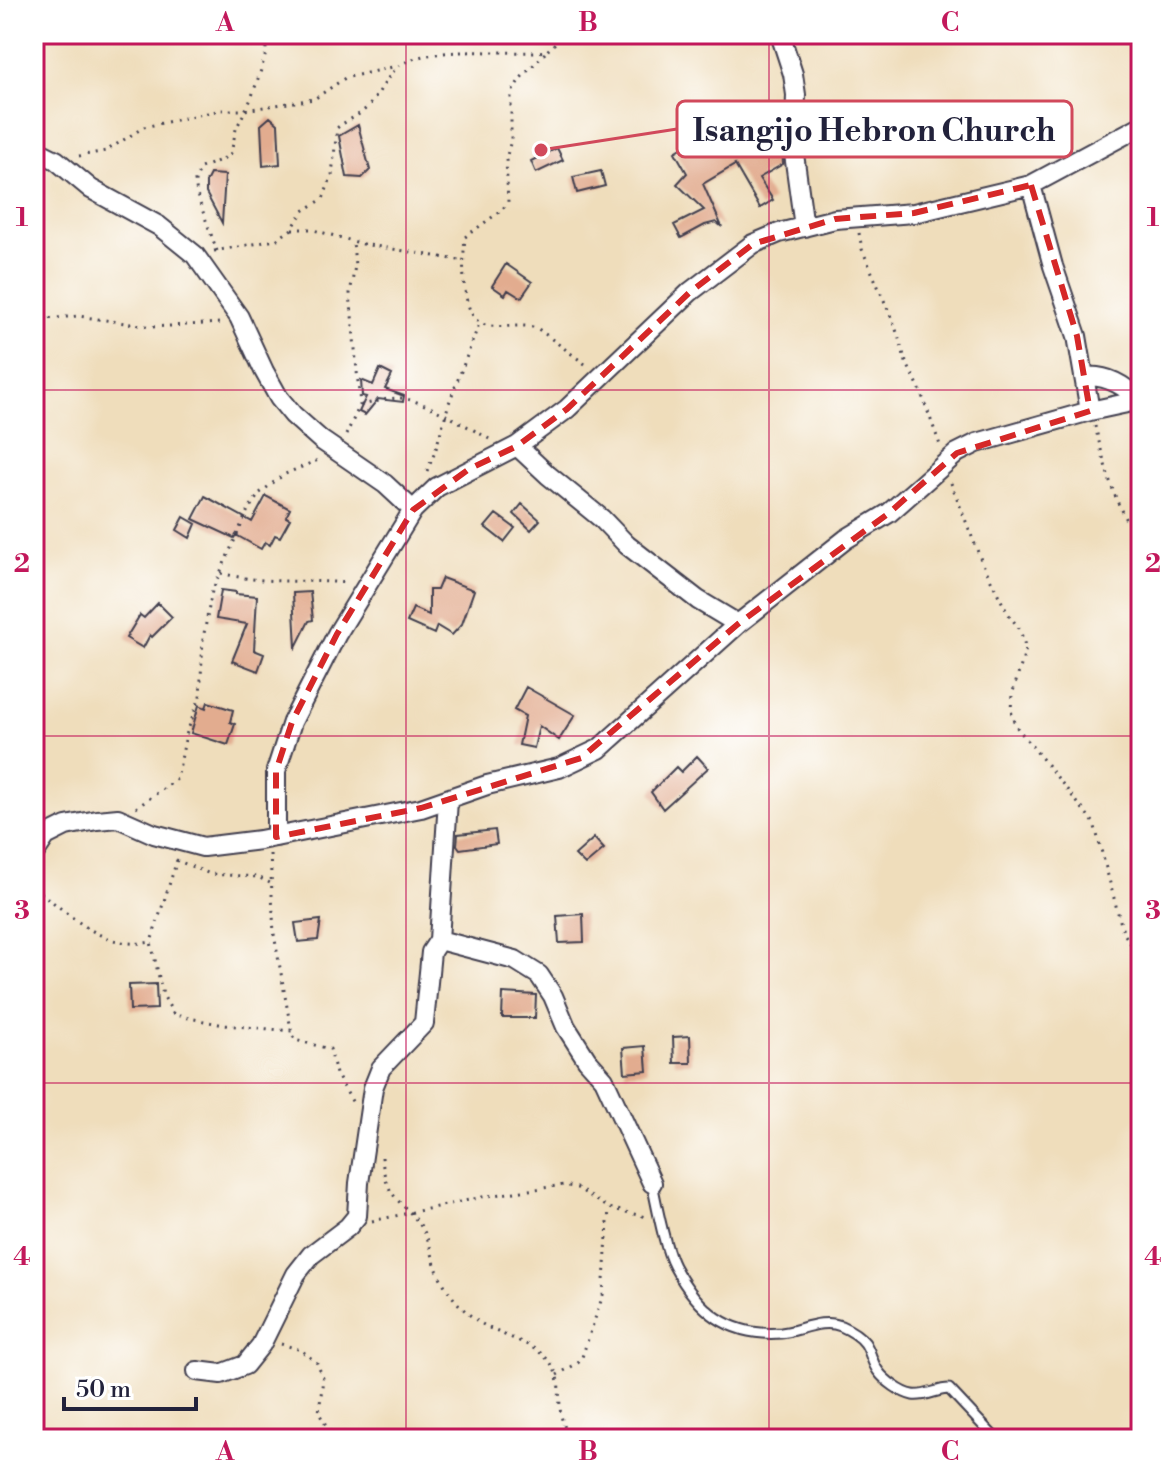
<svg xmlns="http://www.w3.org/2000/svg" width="1175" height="1473" font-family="'Libre Bodoni',serif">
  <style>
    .building { fill: #e2ac8f }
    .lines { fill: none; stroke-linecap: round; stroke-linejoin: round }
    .service-casing { stroke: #413e4e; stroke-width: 13 }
    .minor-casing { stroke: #413e4e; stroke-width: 22 }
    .path { stroke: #413e4e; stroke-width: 3; stroke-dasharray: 2 6; stroke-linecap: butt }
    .service { stroke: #fff; stroke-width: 9 }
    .minor { stroke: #fff; stroke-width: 18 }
    .marked { fill: none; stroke: #d62828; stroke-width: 6; stroke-dasharray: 16 10; stroke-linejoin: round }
    .grid { fill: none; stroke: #c2185b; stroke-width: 2; stroke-opacity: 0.55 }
    .leader { fill: none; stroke: #d1495b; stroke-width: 3 }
    .callout-dot { fill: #d1495b; stroke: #fff; stroke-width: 3 }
    .callout { fill: #fff; stroke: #d1495b; stroke-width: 3 }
    .callout-label { font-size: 32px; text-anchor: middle; font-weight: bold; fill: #22223b }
    .neatline { fill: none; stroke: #c2185b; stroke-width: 3 }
    .grid-label { font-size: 26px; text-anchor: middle; font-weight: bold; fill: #c2185b }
  </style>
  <rect width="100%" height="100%" fill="#fff"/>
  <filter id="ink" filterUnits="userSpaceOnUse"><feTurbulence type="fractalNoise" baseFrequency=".0125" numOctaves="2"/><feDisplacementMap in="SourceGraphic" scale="16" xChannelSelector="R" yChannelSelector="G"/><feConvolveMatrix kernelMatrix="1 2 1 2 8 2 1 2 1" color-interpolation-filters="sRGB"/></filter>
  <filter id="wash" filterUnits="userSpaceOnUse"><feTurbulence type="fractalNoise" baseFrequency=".006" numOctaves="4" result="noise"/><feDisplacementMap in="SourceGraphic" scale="32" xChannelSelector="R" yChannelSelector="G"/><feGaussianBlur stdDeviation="1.8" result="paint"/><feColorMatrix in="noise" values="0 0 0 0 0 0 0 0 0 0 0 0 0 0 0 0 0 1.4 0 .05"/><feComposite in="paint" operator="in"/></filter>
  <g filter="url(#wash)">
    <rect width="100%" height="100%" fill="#efddbb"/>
    <g id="blocks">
      <path class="building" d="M270,117L278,124L280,164L263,166L261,125Z
        M358,125L370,170L362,178L347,177L339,136Z
        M777,135L782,146L783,164L759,178L773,200L760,208L735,165L703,184L722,227L716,222L705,225L681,238L674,225L704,210L677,184L687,173L675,152L693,141L699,152L707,147L709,151L737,138L745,154Z
        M557,148L563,160L536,173L531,161Z
        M601,171L605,186L577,193L573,177Z
        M210,174L225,175L222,223L206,193V182Z
        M506,264L532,282L521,298L508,290L505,295L492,286Z
        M380,369L392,375L385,389L404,396L403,402L378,399L365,415L359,412L366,397L362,396L361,380L373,385Z
        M205,496L252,522L266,496L290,509L286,517L290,519L280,537L275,535L270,545L265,542L261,549L236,535L234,538L193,519Z
        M522,504L540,520L531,530L514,514Z
        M496,514L515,528L504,542L485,527Z
        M184,517L196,524L190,538L177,530Z
        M442,578L474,590L462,624L452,635L437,626L434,634L407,622L413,608L429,615V590H437Z
        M221,590L236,592V594L257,596L254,650L264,654L258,671L232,661L247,624L216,619Z
        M310,592L313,620L309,621L296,647L293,593Z
        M158,603L172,617L152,637L150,635L143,648L126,638L140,615L144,618Z
        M526,687L575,715L559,740L539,726L534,748L519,745L525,716L514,710Z
        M208,702L233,710L230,722L235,724L228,745L191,733L199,705L206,708Z
        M697,756L708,768L663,809L651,792L676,767L681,772Z
        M495,830L497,844L460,849L457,845L458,834Z
        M594,838L604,849L585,865L575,855Z
        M583,914L584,942L559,943L557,916Z
        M321,920L318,940L298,942L295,923Z
        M156,984L157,1009L130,1010L129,985Z
        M503,993L536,995L535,1018H502Z
        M690,1036L691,1063H674L673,1037Z
        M645,1046L647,1071L625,1073L623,1048Z"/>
    </g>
  </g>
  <g filter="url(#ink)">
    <use href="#blocks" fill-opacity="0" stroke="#413e4e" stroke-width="2"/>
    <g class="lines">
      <g class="service-casing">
        <path id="service" d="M652,1183C657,1206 664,1247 674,1266C698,1311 729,1337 781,1333C800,1331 822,1318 841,1326C850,1330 859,1335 865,1343C871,1352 872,1363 878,1371C885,1381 902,1393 913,1395C925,1397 937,1389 949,1389L996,1439"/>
      </g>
      <g class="minor-casing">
        <path id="minor" d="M780,34L793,74L796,95L794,154L804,227
          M34,149L56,160L91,189L159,226L195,255L239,317L264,371L279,398L293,415L321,440L385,484L413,510
          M1031,185L1053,266L1077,336L1090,411
          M1084,377C1106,374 1124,385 1139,400
          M517,446L548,475L602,519L627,545L698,600L738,624
          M448,800L439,940L515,960L539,975L553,996L566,1027L587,1060L604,1079L652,1183
          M276,837V771L292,722L337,634L413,510L437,487L517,446L567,409L690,292L753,244L779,233L835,219L914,213L1031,185L1141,126
          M34,854L46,836L66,826L97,820L118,818L154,834L203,847L260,840L421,808L487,785L559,768L599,749L738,624L846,539L889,513L957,453L977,443L1090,411L1141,400
          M197,1371L221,1374L245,1365L261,1345L296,1274L311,1255L348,1227L357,1216L359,1183L373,1088L381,1068L424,1023L431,952L439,940"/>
      </g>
      <path class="path" d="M545,53L520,79L511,94V140L506,159L508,202L502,210L465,237C463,259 459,320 486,325C503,329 520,323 537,328L589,367
        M79,156L106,151L144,127L221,110H245L314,99L345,78L397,66
        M292,229H310L363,244L464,261
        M859,233L862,249L895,326L906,362L919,387L940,445
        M214,251L276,240L292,229L303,211L323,199L332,175L337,128C345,121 355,118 363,111C378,99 384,79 398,67C427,43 509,56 547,51L564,34
        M217,251L197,195L195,181L201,168L223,159L231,153L236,129L251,99L260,73L266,53V34
        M34,320L78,316L152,327L221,323
        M361,405C373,403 386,398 399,398C420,398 472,429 491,440
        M1095,426C1105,465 1115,511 1141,543
        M346,435L360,405L350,293L355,266L353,242
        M427,471L435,452L449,403L479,324
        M951,483L981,560L1007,612L1020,630L1026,649L1012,695L1011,710L1015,725L1094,823L1123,932L1141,959
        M221,573C265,585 303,579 347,583
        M136,808L177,779L186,735L200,697L203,639L212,591L248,510L260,493L283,475L318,460
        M270,854L274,934L292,1035L295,1040L330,1049L336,1074L353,1103
        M176,860L210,874L258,877L272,884
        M177,860L151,942L163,995L174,1015L224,1025L292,1031
        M34,888C70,913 101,951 151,942
        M382,1157C385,1205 408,1200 426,1235C430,1244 432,1255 435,1264C443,1288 459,1308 479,1322C501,1337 532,1341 549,1361C569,1385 549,1420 575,1439
        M372,1221L487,1196L564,1185L577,1188L609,1208L646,1217
        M281,1344L301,1350L317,1363L323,1378L319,1413L334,1439
        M557,1375L578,1363L582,1357L603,1295L609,1208
        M556,1439L562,1424"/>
      <use href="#service" class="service"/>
      <use href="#minor" class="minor"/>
    </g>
  </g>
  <path class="marked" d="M1031,185L1077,336L1090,411L957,453L889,513L738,624L581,758L421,808L276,837V771L292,722L337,634L413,510L469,469L517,446L567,409L690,292L753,244L835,219L914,213Z"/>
  <path class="grid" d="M406,34V1439M769,34V1439M34,390H1141M34,736H1141M34,1083H1141"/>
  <path class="leader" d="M541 150L677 129"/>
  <circle class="callout-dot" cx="541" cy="150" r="8"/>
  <rect class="callout" x="677" y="101" width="395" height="56" rx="8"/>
  <g class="callout-label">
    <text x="874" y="141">Isangijo Hebron Church</text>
  </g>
  <rect width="1175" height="1473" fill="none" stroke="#fff" stroke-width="88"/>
  <path d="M64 1397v12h132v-12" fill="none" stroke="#22223b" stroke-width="4"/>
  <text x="76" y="1397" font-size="24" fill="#22223b" stroke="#ffffff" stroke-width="6" paint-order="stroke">50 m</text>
  <rect x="44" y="44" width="1087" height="1385" class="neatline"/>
  <g class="grid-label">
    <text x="225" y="31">A</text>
    <text x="588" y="31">B</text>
    <text x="950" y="31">C</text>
    <text x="22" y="226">1</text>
    <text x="1153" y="226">1</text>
    <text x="22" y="572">2</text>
    <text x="1153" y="572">2</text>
    <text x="22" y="919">3</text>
    <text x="1153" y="919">3</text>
    <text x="22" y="1265">4</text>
    <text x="1153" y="1265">4</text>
    <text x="225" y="1460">A</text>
    <text x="588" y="1460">B</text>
    <text x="950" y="1460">C</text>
  </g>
</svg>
